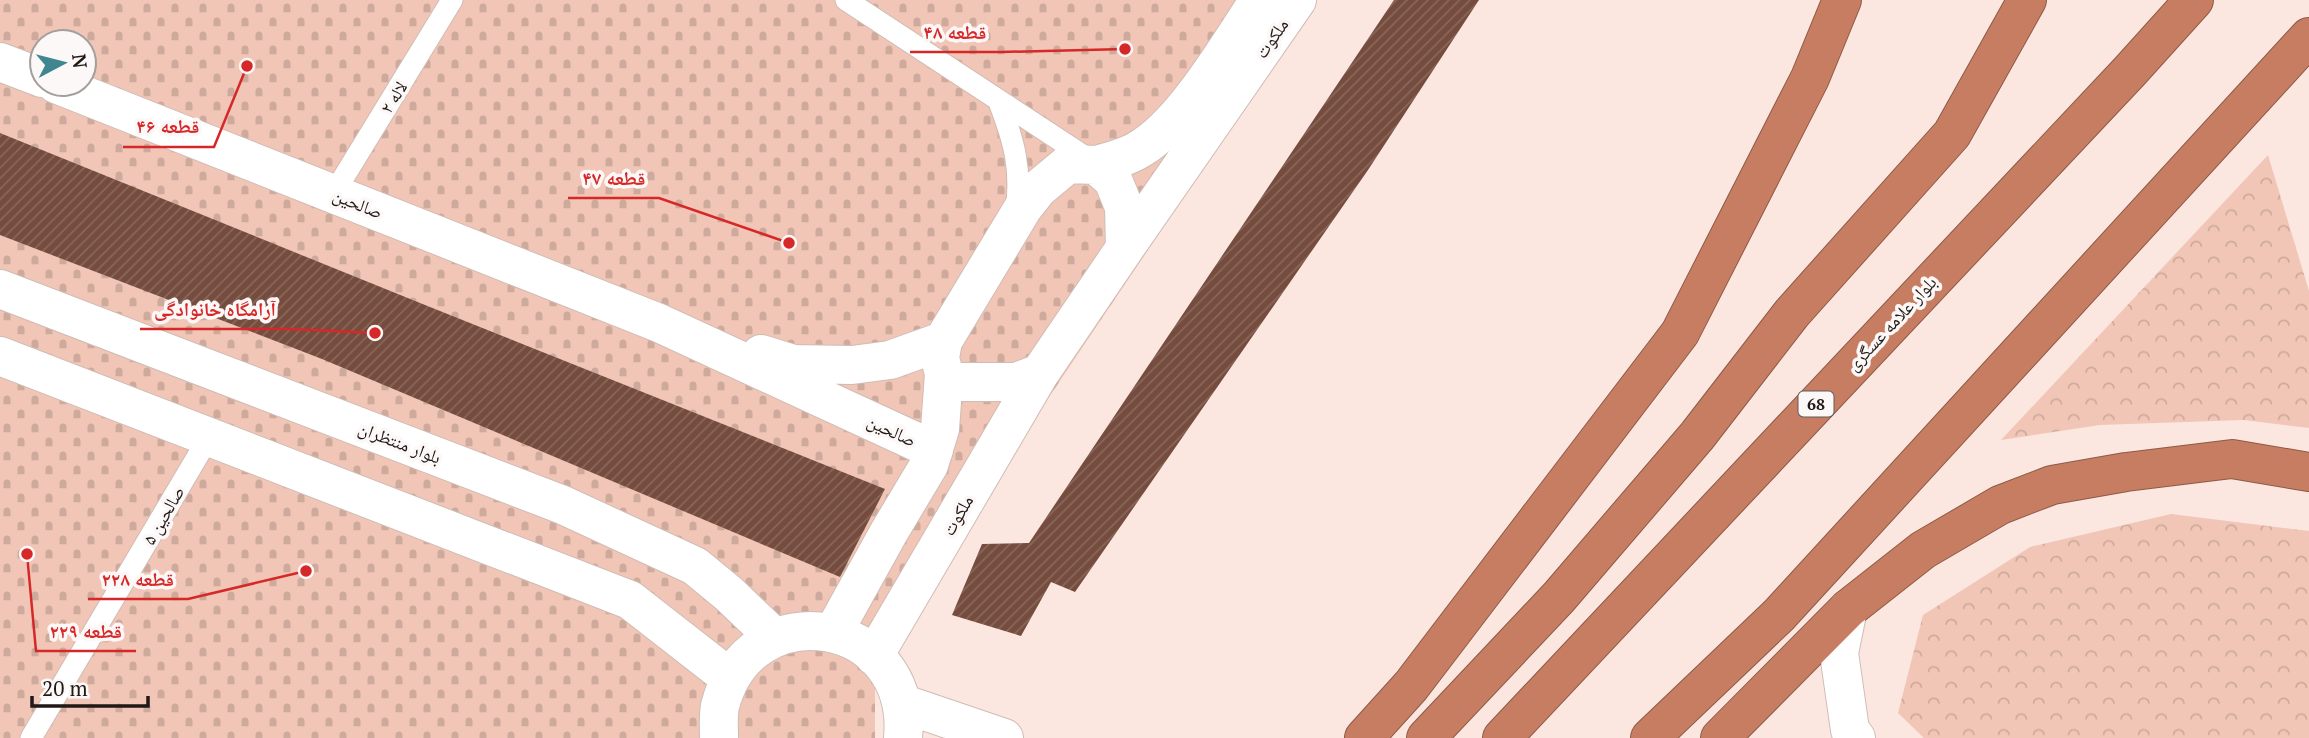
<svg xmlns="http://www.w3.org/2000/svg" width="2309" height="738" font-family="'PT Serif','Noto Naskh Arabic',serif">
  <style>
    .forest { fill: url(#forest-crowns) }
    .cemetery { fill: url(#cemetery-stones); fill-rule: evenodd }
    .building { fill: url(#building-hatch) }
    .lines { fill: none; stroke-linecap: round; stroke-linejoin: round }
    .lane-casing { stroke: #d0bcb5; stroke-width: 23 }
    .secondary-casing { stroke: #d0bcb5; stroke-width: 40 }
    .highway-casing { stroke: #8d5a47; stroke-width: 40 }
    .lane { stroke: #fff; stroke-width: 21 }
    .secondary { stroke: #fff; stroke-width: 38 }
    .highway { stroke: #c77d62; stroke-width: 38 }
    .labels { text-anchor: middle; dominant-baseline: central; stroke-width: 7; stroke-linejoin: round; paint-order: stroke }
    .shield { fill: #fcf8f7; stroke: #625c5a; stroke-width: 2 }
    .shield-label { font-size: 16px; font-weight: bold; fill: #201916 }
    .street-label { font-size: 18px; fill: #201916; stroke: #fcf8f7 }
    .leader { fill: none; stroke: #d62828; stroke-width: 2.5 }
    .callout-dot { fill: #d62828; stroke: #fcf8f7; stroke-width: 2.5 }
    .callout-label { font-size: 19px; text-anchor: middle; font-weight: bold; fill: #d62828; stroke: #fcf8f7; stroke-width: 7; stroke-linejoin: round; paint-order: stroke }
  </style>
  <defs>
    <pattern id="forest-crowns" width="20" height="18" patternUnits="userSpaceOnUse" patternTransform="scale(1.75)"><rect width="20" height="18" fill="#f1c6b6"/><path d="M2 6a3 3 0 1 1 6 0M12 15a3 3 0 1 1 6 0" fill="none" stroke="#ceaa9c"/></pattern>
    <pattern id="cemetery-stones" width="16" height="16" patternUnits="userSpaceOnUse" patternTransform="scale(1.75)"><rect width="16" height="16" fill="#f1c6b6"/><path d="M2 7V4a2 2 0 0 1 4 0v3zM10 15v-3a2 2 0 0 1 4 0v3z" fill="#ceaa9c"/></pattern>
    <pattern id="building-hatch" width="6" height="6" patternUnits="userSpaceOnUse" patternTransform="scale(1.75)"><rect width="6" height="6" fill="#754c3d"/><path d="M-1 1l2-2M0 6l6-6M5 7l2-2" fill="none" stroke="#87685c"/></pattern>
  </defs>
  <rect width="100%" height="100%" fill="#fbe7e0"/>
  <path class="forest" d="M2268,155L2309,291V428L2244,420L2100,425L2001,440Z
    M2171,514L2309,531V738H1924L1898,713L1923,615L2030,547Z"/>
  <path class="cemetery" d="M0,0H1316L875,656V738H0ZM42,42H84V84H42Z"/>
  <path class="building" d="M1394,0H1479L1368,170L1075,592L1051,582L1021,636L952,615L982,544L1029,543Z
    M0,133L430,307L885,489L840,577L322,359L0,235Z"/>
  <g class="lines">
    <g class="lane-casing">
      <path id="lane" d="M846,0L1090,160
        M999,102C1014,141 1022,169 1016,212
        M334,193L452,0
        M31,738L209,437"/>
    </g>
    <g class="secondary-casing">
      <path id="secondary" d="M0,62L42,78
        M56,84L659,323L934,450
        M1068,164L1096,165L1113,180L1124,207L1125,248L1040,373L1016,382H954L944,374L940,358L943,341L1023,208L1038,189Z
        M1096,165C1114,160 1131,156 1146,145C1188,116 1230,43 1259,0
        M1125,248L1297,0
        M0,289L563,505L695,566L729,594L775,638
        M761,354L793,364L852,365L890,360L943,341
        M0,356L630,600L730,678
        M1848,609L1839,653L1850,730L1856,738
        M833,633L889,532L929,465L940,429L944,374
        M874,656L1040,373
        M901,703L1004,738
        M719,738C719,728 718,716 720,706C750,589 914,616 903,738"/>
    </g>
    <g class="highway-casing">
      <path id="highway" d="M1364,738L1411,686L1680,333L1810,78L1842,0
        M1426,738L1559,597L1697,436L1792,313L1952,134L2027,0
        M1502,738L2130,71L2194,0
        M1650,738L1779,615L2309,37
        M1720,738L1848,609L1923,550L2000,505L2052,485L2126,472L2232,459L2309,472"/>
    </g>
    <use href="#lane" class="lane"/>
    <use href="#secondary" class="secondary"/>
    <use href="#highway" class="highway"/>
  </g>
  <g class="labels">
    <rect class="shield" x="1798.5" y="391.5" width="35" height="25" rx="5"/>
    <g class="shield-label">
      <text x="1816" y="404">68</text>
    </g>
    <g class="street-label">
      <text transform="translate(1271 38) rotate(-55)">ملکوت</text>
      <text transform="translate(393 97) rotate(-58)">لاله ۲</text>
      <text transform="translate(358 203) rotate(22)">صالحین</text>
      <text transform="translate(1891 323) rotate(-47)">بلوار علامه عسگری</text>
      <text transform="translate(892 430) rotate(25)">صالحین</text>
      <text transform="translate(400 442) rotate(21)">بلوار منتظران</text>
      <text transform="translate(163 515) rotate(-60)">صالحین ۵</text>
      <text transform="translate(957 515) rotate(-60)">ملکوت</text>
    </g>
  </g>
  <path class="leader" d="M1125 49L1001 52H910M247 66L214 147H123M789 243L659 198H568M375 333L290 329H140M306 571L188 599H88M27 554L36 651H136"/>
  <g class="callout-dot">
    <circle cx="1125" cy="49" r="7"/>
    <circle cx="247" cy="66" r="7"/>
    <circle cx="789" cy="243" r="7"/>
    <circle cx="375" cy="333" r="7"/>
    <circle cx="306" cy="571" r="7"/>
    <circle cx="27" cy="554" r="7"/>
  </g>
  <g class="callout-label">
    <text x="955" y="39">قطعه ۴۸</text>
    <text x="168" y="133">قطعه ۴۶</text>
    <text x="614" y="185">قطعه ۴۷</text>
    <text x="215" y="316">آرامگاه خانوادگی</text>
    <text x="138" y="586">قطعه ۲۲۸</text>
    <text x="86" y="638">قطعه ۲۲۹</text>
  </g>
  <g transform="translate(63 63) rotate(83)"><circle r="33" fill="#fcf8f7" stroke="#a49f9d" stroke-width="2"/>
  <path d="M0-5L12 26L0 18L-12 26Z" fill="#408690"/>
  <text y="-10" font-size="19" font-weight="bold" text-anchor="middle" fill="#201916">N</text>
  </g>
  <path d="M32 696v10h116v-10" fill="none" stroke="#201916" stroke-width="3.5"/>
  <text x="42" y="696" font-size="21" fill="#201916" stroke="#fcf8f7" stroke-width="5" paint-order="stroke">20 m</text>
</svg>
